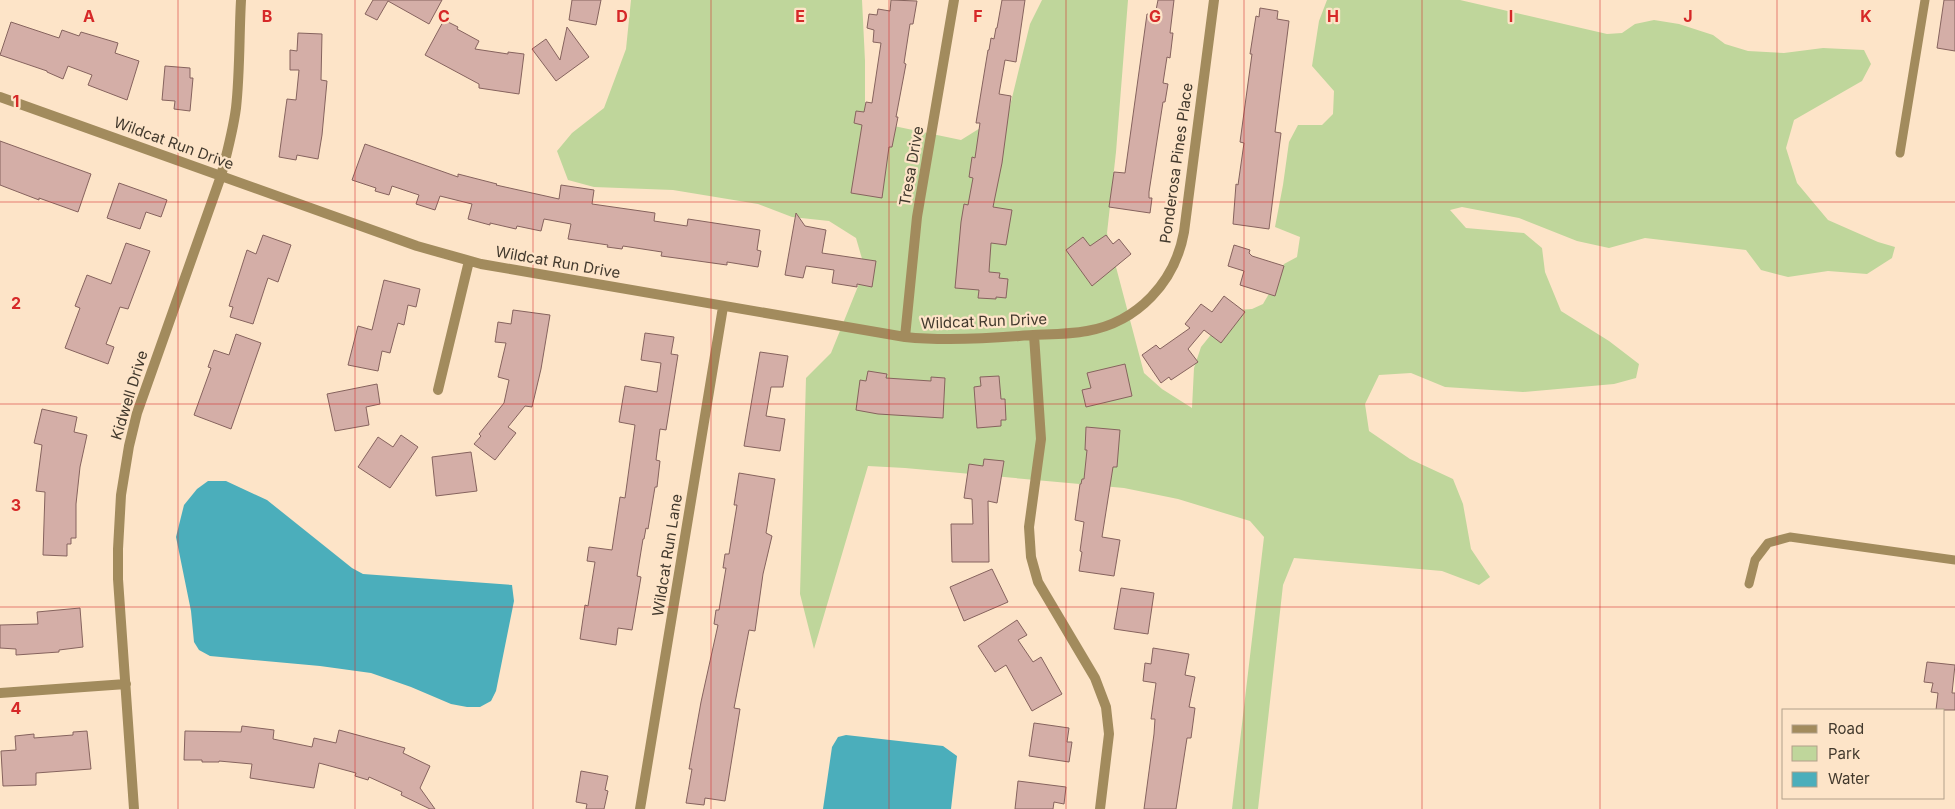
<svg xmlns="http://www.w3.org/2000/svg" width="1955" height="809" font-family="Inter,sans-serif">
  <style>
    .green { fill: #bfd69b }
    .water { fill: #4baebb }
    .building { fill: #d4aea7; stroke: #86635e }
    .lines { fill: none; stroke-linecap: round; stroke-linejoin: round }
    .lane { stroke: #a28b5d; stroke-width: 9 }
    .street { stroke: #a28b5d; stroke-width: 10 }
    .grid { fill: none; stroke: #d62828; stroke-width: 1; stroke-opacity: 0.55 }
    .labels { text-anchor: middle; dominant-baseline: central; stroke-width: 4.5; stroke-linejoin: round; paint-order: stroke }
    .street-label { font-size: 15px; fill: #42392d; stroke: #fde4c8 }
    .grid-label { font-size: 16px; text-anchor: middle; font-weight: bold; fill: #d62828; stroke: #fde4c8; stroke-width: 4.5; stroke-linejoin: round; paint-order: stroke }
  </style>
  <rect width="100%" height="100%" fill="#fde4c8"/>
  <path class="green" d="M631,0H862L865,61V120L961,140L1009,110L1030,24L1042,0H1128L1116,152L1107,233L1144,373L1162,389L1192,408L1194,368L1201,347L1222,321L1238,310L1252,309L1263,304L1277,280L1284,264L1297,257L1300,237L1275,227L1283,185L1289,142L1298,125H1322L1333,114L1334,91L1312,66L1319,21L1327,0H1460L1607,34L1622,33L1635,24L1654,20L1679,24L1713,35L1725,44L1748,51L1784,53L1823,48L1864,50L1871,64L1862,81L1794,120L1786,148L1797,183L1828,220L1878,242L1895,247L1892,258L1867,274L1828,271L1788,277L1761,270L1746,250L1645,238L1609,248L1577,241L1519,218L1462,207L1450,210L1466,228L1524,233L1542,248L1545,272L1561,311L1609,341L1639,364L1636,378L1614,384L1523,392L1445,387L1411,373L1379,375L1365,404L1369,431L1410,459L1453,479L1463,504L1471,549L1490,577L1479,585L1442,571L1294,558L1283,585L1258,809H1232L1264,537L1250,521L1178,499L1124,488L905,468L868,466L814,649L800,594L806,378L831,353L865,269L856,238L829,221L792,217L758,204L673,190L594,187L568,180L557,151L572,133L604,108L626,49Z"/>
  <path class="water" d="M208,481H226L267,500L352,568L363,574L512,585L514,601L496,691L491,701L480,707H467L451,704L411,687L371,673L320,666L210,656L199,650L194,642L191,611L176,537L184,505L197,489Z
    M846,735L943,746L957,756L951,809H823L832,747L838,737Z"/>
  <path class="building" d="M373,0H442L429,24L388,1L377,20L365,14Z
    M572,0H601L596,25L569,20Z
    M891,0L917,1L913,24H910L904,63L906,64L896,117H898L892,147H889L882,198L851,193L862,125L854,123L856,111L864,112L866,102L872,103L881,43L873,42L874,30L867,28L869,14L877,15L878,9L890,11Z
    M1002,0H1025L1016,62L1005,60L999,94L1011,96L1002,163L993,207L1012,210L1006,245L991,243L989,272L1000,273L999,278L1008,279L1006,298L996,297V299L978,298L979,290L955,288L961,222L964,204L968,205L973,178L969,177L972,157L975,158L980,123H976L988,50H989L991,38L994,39L996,28H997Z
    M1158,0H1174L1170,33H1173L1170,58L1167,57L1163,83L1168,84L1165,102H1163L1149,192V198H1152L1150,213L1109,207L1114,172L1125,173L1147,14L1155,15Z
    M1944,0H1955V51L1937,48Z
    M1260,8L1278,11L1277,19L1289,21L1275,132L1281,133L1269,229L1233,224L1236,184L1238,185L1244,143L1240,142L1252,54H1250L1256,16L1259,17Z
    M444,20L458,27L457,29L479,41L475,49L508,54V52L524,54L519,94L479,88V84L425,55Z
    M11,22L59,38L62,30L79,36L81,32L118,43L115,53L139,61L127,100L88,85L92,75L68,66L63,79L47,72V71L0,55Z
    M567,27L589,57L556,81L532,49L546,39L560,60Z
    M298,33L322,34L321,80L327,81L322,135L318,159L297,155L296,160L279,157L287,99L296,100L299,70H290V50L297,51Z
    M165,66L190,68V78H193L190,111L174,109L175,101L162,100Z
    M0,141L91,174L78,212L39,198V200L0,185Z
    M365,144L458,177V174L497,184L496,185L559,199L561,185L594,190L592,204L655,213L654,221L687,226L688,219L760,230L757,250L761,251L758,267L727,262V265L691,260L661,256L662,252L623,246L622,249L607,247L608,245L568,239L571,224L544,219L541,231L517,226L516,229L490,223V225L468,219L472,204L440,196L435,210L416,204L419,195L392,186L389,195L375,191L376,188L352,180Z
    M119,183L167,200L161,217L146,212L140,229L107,218Z
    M796,213L805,226L826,230L822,253L876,261L872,287L857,284V287L832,283L834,270L806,266L803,278L785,275Z
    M263,235L291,245L278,282L268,278L253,324L230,317L233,307L229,306L247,250L256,254Z
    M1106,235L1113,244L1119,239L1131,254L1092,286L1066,250L1083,237L1090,246Z
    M126,243L150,251L128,309L120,307L106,344L114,347L108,364L65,348L80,308L75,306L87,275L111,284Z
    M1234,245L1250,250L1249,253L1252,256L1284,266L1275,296L1240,285L1244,271L1228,266Z
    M384,280L420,289L416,307L408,305L404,325L398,323L390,353L382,351L378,371L348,365L358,326L372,330Z
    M1224,296L1245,312L1221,343L1204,330L1188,349L1198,362L1171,380L1169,377L1161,383L1142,355L1156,345L1160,349L1190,328L1185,324L1201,304L1212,312Z
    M513,310L550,315L541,369L532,407L525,406L508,427L516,433L495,460L474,444L481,436L479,434L504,403L509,380L498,377L506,343L495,342L498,322L511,324Z
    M645,333L674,337L671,354L678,355L666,430L660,429L656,460L660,461L657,487H655L648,529L646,528L644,539H643L637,576L641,577L632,630L618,628L616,645L580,639L585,605L588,606L595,562L587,561L589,547L612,550L620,497L625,498L635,425L619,422L625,386L657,392L661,363L641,360Z
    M236,334L261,343L231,429L194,415L211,368L208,367L214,350L229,355Z
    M760,352L788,356L783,387H771L766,416L785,419L780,451L744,446Z
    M1125,364L1132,396L1086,407L1082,390L1091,388L1087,373Z
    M868,371L887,374L886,378L931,381V377L945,378L943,418L878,414L856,410L860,380L866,381Z
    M999,376L1001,399H1005L1006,420H1001V426L977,428L974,387L981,386L980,377Z
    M377,384L380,404L366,407L369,425L335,431L327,394Z
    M42,409L77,417L74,432L87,435L80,467L76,504V538H71V544H67V556L43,555L45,492L36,491L42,445L34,443Z
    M1086,427L1120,430L1117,467H1113L1102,537L1120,540L1114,576L1079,571L1082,552L1080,551L1084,522L1075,520L1080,484H1081L1082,479H1084L1087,450H1085Z
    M401,435L418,447L390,488L358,467L378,437L393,447Z
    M471,452L477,491L436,496L432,457Z
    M984,459L1004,461L997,503L988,501L989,562H952L951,524H973L972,499L964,498L969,464L983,466Z
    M739,473L775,479L766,533L772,536L763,574L755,631L749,630L734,708L740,709L725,801L705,798L704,805L686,803L692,769H689L701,702L718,625L714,624L716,610H719L726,568H723L725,554H729L737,505H734Z
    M992,569L1008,602L964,621L950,587Z
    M1121,588L1154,593L1148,634L1114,629Z
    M80,608L83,647L59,650V652L16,655V649L0,648V625L38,624L37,612Z
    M1017,620L1027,635L1018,640L1033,662L1041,657L1062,694L1032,711L1006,665L995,672L978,646Z
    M1153,648L1189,654L1185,675L1195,677L1189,707L1195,708L1191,738H1187L1176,809H1144L1154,734L1155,719H1151L1156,683L1143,681L1145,663L1151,664Z
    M1927,662L1955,665L1952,693H1955V710H1936L1938,693L1931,692L1933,683L1924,682Z
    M1034,723L1069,728L1067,742H1072L1069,762L1029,756Z
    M242,726L274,730L273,739L312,747L314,738L336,743L339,730L405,748L403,753L430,766L420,788L435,809H430L401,795L402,792L369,777L368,780L355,776L356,773L319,763L314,788L250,778L252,764L219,761V762H202V760H184L185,731L241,732Z
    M87,731L91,769L36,773V785L3,786L1,751L16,750L15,736L34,734V738L73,735V732Z
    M581,771L608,776L605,790L608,791L604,809H586L587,804L576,802Z
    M1018,781L1066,787L1064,804L1054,802L1053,809H1015Z"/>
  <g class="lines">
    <path class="lane" d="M1900,153L1925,0
      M1749,584L1755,560L1768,543L1790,537L1955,560"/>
    <path class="street" d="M0,97L417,246L481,264L905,337C943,341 981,339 1019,336C1041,334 1065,335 1087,331C1138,322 1175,282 1184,232L1214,0
      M1034,335L1041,439L1029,527L1031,557L1038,582L1095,678L1106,707L1109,734L1100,809
      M905,337L917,217L954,0
      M438,390L469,261
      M0,693L126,684
      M134,809L118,579V549L121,495L129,446L137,413L221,176C227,153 233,131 236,108C240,72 239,36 241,0
      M640,809L723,307"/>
  </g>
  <path class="grid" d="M178,0V809M355,0V809M533,0V809M711,0V809M889,0V809M1066,0V809M1244,0V809M1422,0V809M1600,0V809M1777,0V809M0,202H1955M0,404H1955M0,607H1955"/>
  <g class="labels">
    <g class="street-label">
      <text transform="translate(174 143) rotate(20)">Wildcat Run Drive</text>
      <text transform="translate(1176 163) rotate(-82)">Ponderosa Pines Place</text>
      <text transform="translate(911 166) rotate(-80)">Tresa Drive</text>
      <text transform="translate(558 262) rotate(10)">Wildcat Run Drive</text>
      <text transform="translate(984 321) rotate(-2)">Wildcat Run Drive</text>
      <text transform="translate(129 395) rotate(-73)">Kidwell Drive</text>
      <text transform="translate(667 555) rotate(-81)">Wildcat Run Lane</text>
    </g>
  </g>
  <g class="grid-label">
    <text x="89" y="22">A</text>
    <text x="267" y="22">B</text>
    <text x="444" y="22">C</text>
    <text x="622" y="22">D</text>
    <text x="800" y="22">E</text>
    <text x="978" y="22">F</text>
    <text x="1155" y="22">G</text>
    <text x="1333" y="22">H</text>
    <text x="1511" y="22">I</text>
    <text x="1688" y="22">J</text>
    <text x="1866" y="22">K</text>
    <text x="16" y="107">1</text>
    <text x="16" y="309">2</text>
    <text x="16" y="511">3</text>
    <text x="16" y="714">4</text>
  </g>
  <rect x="1782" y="709" width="162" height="90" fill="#fde4c8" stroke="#b2a08a"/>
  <rect x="1792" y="725" width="25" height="8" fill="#a28b5d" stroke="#b2a08a"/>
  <text x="1828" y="734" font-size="15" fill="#42392d">Road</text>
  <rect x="1792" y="746" width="25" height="15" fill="#bfd69b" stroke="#b2a08a"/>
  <text x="1828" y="759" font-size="15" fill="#42392d">Park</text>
  <rect x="1792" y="772" width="25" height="15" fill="#4baebb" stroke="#b2a08a"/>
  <text x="1828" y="784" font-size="15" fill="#42392d">Water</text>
</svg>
